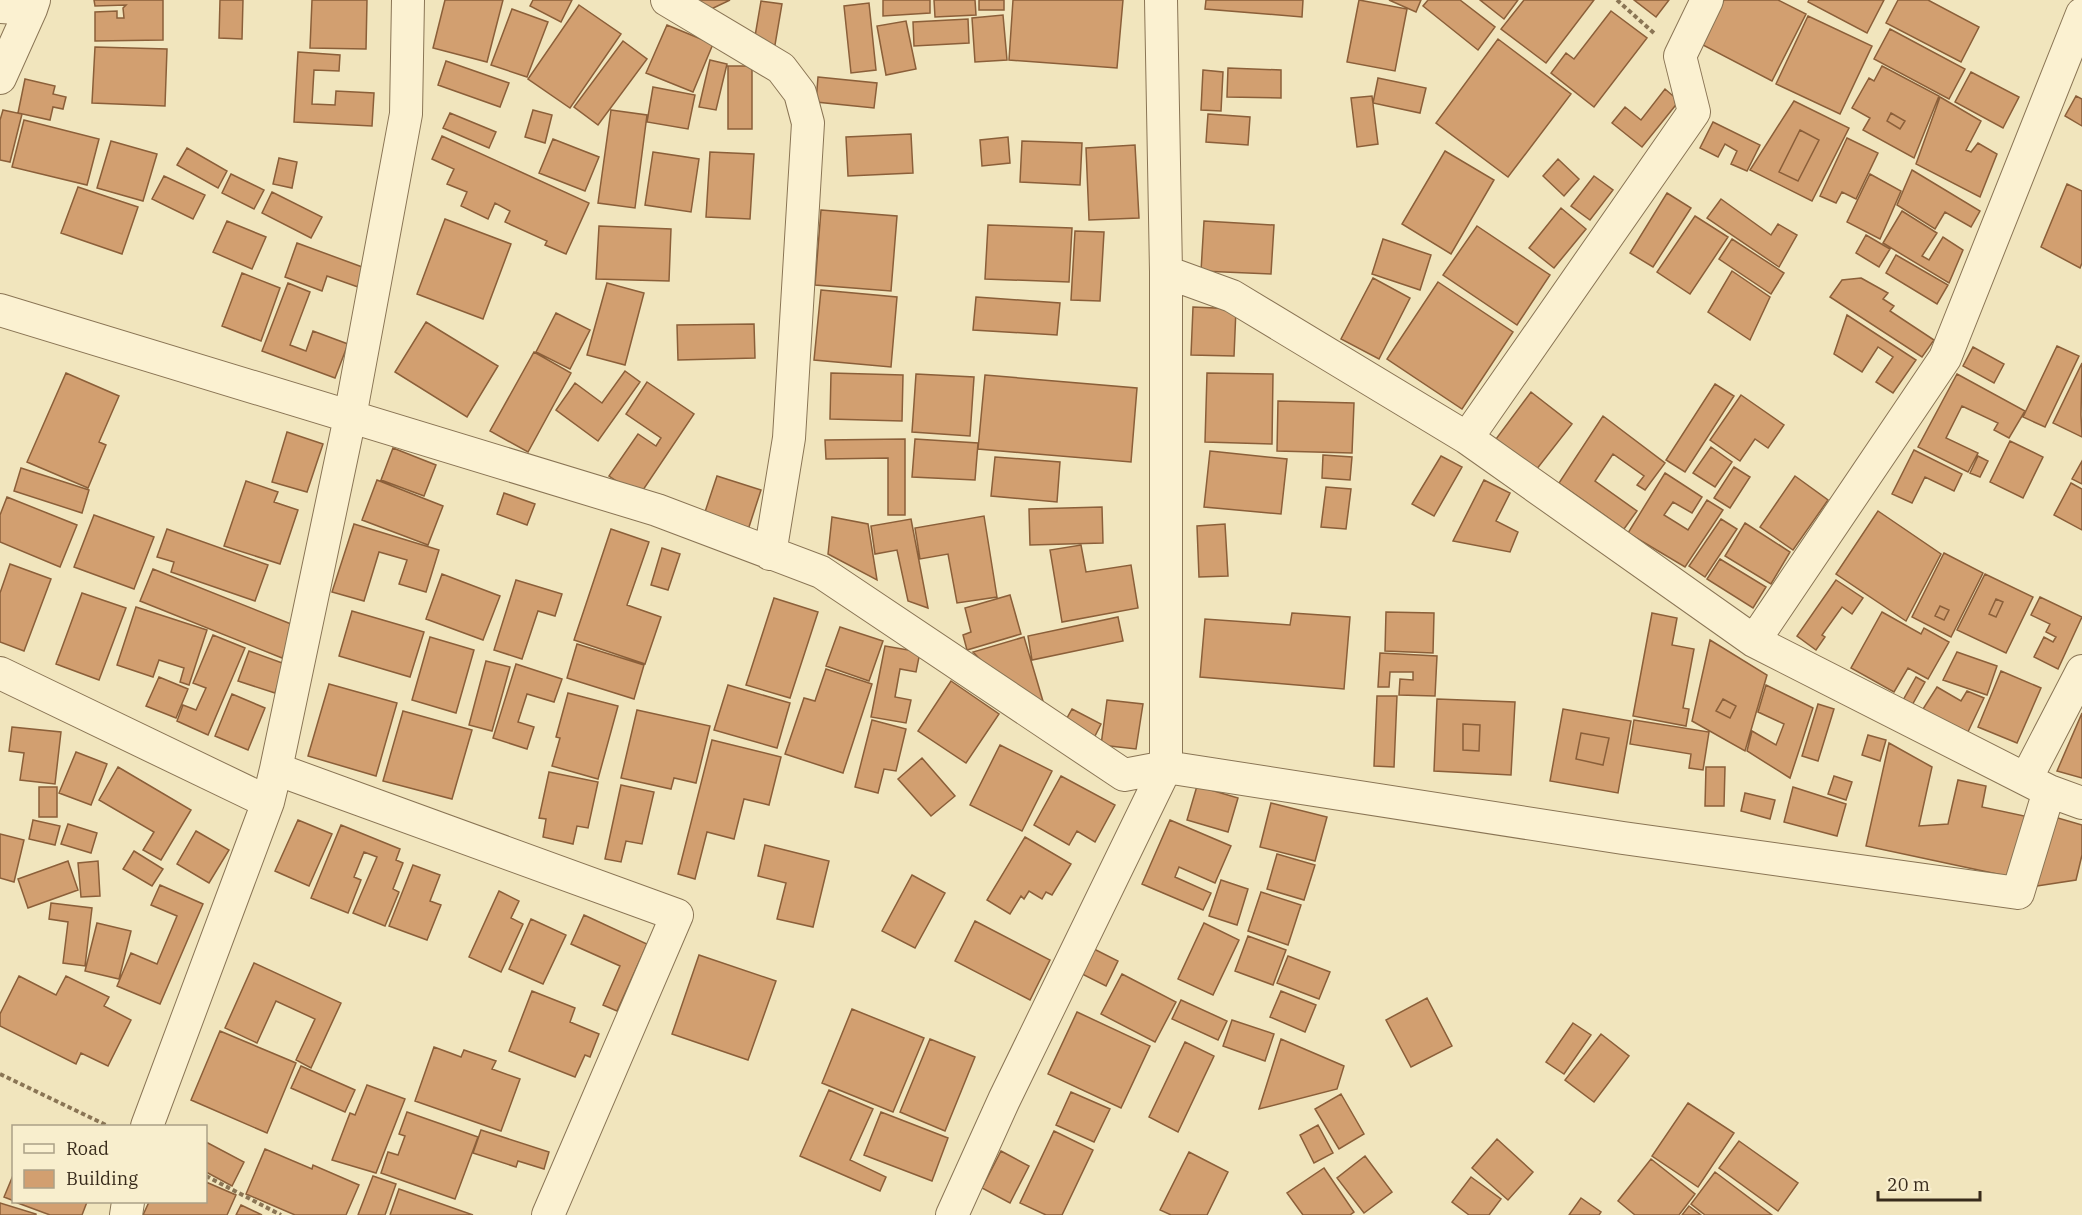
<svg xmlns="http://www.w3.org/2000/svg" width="2082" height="1215" font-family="'IBM Plex Serif',serif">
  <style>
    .building { fill: #d29f70; stroke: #8b5f39; stroke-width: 1.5; fill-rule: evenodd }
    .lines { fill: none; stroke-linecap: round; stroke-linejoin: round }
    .street-casing { stroke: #8a7555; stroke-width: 34 }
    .path { stroke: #8a7555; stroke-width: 4; stroke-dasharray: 4.5 3; stroke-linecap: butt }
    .street { stroke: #fbf1d1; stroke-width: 32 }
  </style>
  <rect width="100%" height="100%" fill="#f1e5bd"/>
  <path class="building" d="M94,0H163V40L95,41V12L117,11V18H124L123,8L126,5L95,6Z
    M220,0H243L242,39L219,38Z
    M312,0H367L366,49L310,48Z
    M445,0H503L487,62L433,48Z
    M533,0H572L561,22L530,6Z
    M699,0H730L705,12Z
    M883,0H930V13L883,16Z
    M934,0H975L976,15L935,17Z
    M979,0H1004V10H979Z
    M1013,0H1123L1117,68L1009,60Z
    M1206,0H1303L1302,17L1205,9Z
    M1359,0L1407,9L1395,71L1347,62Z
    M1389,0H1421L1416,12Z
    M1428,0H1460L1495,27L1478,50L1423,6Z
    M1480,0H1518L1504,19Z
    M1524,0H1594L1546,63L1501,29Z
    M1634,0H1669L1656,17Z
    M1724,0H1778L1806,14L1772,81L1701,44Z
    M1809,0H1884L1867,33L1808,2Z
    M1898,0H1928L1979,27L1961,62L1886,23Z
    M761,1L782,4L775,45L754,42Z
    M869,3L876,70L851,73L844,6Z
    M579,5L621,34L570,108L528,79Z
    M512,9L548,22L527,77L491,65Z
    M1611,11L1647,38L1594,107L1551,73L1566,53L1574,59Z
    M1003,15L1007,60L975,62L972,18Z
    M1808,16L1872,46L1840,114L1776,84Z
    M968,19L969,43L914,46L913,22Z
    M906,21L916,69L886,75L877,26Z
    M667,25L713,44L693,92L646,73Z
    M1890,29L1965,69L1949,99L1874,59Z
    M1498,39L1571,94L1508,177L1436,123Z
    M623,41L647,59L598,125L574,107Z
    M95,47L167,49L165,106L92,103Z
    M298,52L340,55L339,71L314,70L312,104L335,105L336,91L374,93L372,126L294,122Z
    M710,60L727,64L716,110L699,107Z
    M446,61L509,83L500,107L438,85Z
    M728,66H752V129H728Z
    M1882,66L1939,96L1914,158L1863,130L1870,118L1852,108L1869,78L1874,81ZM1891,113L1905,121L1900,129L1887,121Z
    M1228,68L1281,70V98L1227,97Z
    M1203,70L1223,72L1221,111L1201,110Z
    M1971,72L2019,97L2003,128L1955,102Z
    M818,77L877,83L874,108L816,102Z
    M1378,78L1426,88L1420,113L1373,103Z
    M25,79L55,86L53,94L66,97L63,109L53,107L50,120L18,113Z
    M653,87L695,95L688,129L647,122Z
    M1665,89L1679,101L1642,147L1612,123L1625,107L1641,120Z
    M1372,96L1378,144L1357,147L1351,98Z
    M2076,96L2082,99V126L2065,116Z
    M1940,97L1981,121L1966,150L1971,152L1978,143L1997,154L1980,197L1916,164Z
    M1794,101L1849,128L1812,201L1750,170ZM1800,130L1819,140L1798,181L1779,172Z
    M3,110L22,114L10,162L0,160V120Z
    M533,110L552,115L545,143L525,137Z
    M611,110L647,115L635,208L598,203Z
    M450,113L496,132L489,148L443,128Z
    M1891,113L1905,121L1900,129L1887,121Z
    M1208,114L1250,117L1248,145L1206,142Z
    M24,120L99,139L87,185L12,167Z
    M1713,122L1760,145L1747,171L1731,164L1737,151L1725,144L1718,157L1700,148Z
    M1800,130L1819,140L1798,181L1779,172Z
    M911,134L913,173L848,176L846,137Z
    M442,136L589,203L566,254L545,245L547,241L505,222L510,211L495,203L488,219L461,206L467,192L447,184L454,169L432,159Z
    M1008,137L1010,163L982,166L980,140Z
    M1847,138L1878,153L1856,199L1842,192L1836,203L1820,196Z
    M553,139L599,157L585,191L539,173Z
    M111,141L157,154L143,201L97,188Z
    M1022,141L1082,143L1080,185L1020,182Z
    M1135,145L1139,218L1089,220L1086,148Z
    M187,148L227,171L218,188L177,165Z
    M1445,151L1494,180L1451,254L1402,224Z
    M653,152L699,159L691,212L645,205Z
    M710,152L754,154L750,219L706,217Z
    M279,158L297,162L292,188L273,184Z
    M1558,159L1579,179L1564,196L1543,176Z
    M1912,170L1980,211L1971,227L1945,212L1935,229L1897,205Z
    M231,174L264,190L254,209L222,193Z
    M1870,174L1901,191L1880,239L1847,222Z
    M164,176L205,195L193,219L152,199Z
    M1594,176L1613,190L1590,220L1571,206Z
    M2067,184L2082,191V263L2080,268L2041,247Z
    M78,187L138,207L122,254L61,233Z
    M272,192L322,217L311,238L262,213Z
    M1667,193L1691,208L1653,267L1630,253Z
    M1721,199L1771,235L1778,224L1797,235L1779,267L1707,218Z
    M1561,208L1586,229L1554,268L1529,248Z
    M821,210L897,216L891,291L815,285Z
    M1902,211L1937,233L1922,256L1929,260L1943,237L1963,250L1949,283L1883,243Z
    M1695,216L1728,237L1690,294L1657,272Z
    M445,219L511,244L483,319L417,294Z
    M227,221L266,237L252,269L213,252Z
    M1204,221L1274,225L1271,274L1201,271Z
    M988,225L1072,228L1069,282L985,279Z
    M599,226L671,229L669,281L596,279Z
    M1477,226L1550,275L1517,325L1443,275Z
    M1075,231L1104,232L1100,301L1071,300Z
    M1866,235L1890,249L1879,267L1856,253Z
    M1383,239L1431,255L1420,290L1372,274Z
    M1732,239L1784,273L1771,294L1719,259Z
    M297,243L365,268L358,287L327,276L322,291L285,277Z
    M1896,255L1948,285L1937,304L1886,273Z
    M1732,271L1770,297L1750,340L1708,312Z
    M242,273L280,288L261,341L222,326Z
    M1373,278L1410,298L1379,359L1341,339Z
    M1861,278L1888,293L1883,299L1894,306L1890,311L1934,340L1922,357L1830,297L1842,280Z
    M1438,282L1513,332L1462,409L1387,359Z
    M288,283L310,292L290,345L306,351L313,331L348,344L335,378L262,351Z
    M607,283L644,293L625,365L587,355Z
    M821,290L897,297L891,367L814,360Z
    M976,297L1060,303L1057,335L973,330Z
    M1193,307L1236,309L1234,356L1191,355Z
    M556,313L590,330L570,369L536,352Z
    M1847,315L1916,360L1893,393L1876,382L1893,357L1878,347L1862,372L1834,354Z
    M426,322L498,366L467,417L395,372Z
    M754,324L755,358L678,360L677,325Z
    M2057,346L2079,356L2045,427L2023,417Z
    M1973,347L2004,364L1994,383L1963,366Z
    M534,352L571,373L528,452L490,431Z
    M2082,363L2081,415L2082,437L2053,423Z
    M625,371L640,382L598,441L556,410L575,383L602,403Z
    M66,373L119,396L99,442L106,445L88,488L27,462Z
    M831,373L903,375L902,421L830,419Z
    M1207,373L1273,374L1272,444L1205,442Z
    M916,374L974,377L970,436L912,432Z
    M1957,374L2025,411L2009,438L1994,430L1998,423L1962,406L1946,438L1978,453L1968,472L1918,447Z
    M985,375L1137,388L1131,462L978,449Z
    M647,382L694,414L639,496L609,476L638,434L656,446L661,438L626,414Z
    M1715,384L1734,396L1685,472L1666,460Z
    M1531,392L1572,424L1536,470L1496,439Z
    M1741,395L1784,425L1768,448L1755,439L1740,461L1710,440Z
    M1278,401L1354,403L1352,453L1277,451Z
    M1603,416L1665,463L1645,490L1637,485L1644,476L1613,454L1595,481L1637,511L1624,529L1559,483Z
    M287,432L323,444L307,492L272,482Z
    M905,439V515H888V458L826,459L825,440Z
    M915,439L978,443L975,480L912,477Z
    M2010,441L2043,457L2023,498L1990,482Z
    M1711,447L1732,462L1715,487L1693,473Z
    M393,448L436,465L424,496L381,480Z
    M1914,450L1962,474L1954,491L1925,477L1912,503L1892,494Z
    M1210,451L1287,459L1281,514L1204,507Z
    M1323,455L1352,457L1350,480L1322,478Z
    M1441,456L1462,467L1434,516L1412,504Z
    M1978,456L1988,461L1980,477L1970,473Z
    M995,457L1060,462L1057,502L991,496Z
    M2082,461V484L2072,479Z
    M1734,467L1750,477L1730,508L1714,498Z
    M21,468L89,490L82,513L14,491Z
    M1665,473L1702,497L1692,513L1673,502L1664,515L1688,530L1707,500L1723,510L1685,567L1628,533Z
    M717,476L761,490L748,530L704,515Z
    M1795,476L1828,500L1793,550L1760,527Z
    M377,480L443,506L428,545L362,520Z
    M1484,480L1510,493L1496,521L1518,532L1510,552L1453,541Z
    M246,481L278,492L274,502L298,510L280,564L224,546Z
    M2071,483L2082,489V530L2054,515Z
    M1326,487L1351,489L1346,529L1321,527Z
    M504,493L535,504L527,525L497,514Z
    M7,497L77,525L60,567L0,542V515Z
    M1102,507L1103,543L1030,545L1029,509Z
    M1878,511L1941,554L1906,621L1836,574Z
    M94,515L154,537L134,589L74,567Z
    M984,516L997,597L957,603L948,554L920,559L915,528Z
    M832,517L868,524L877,580L828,554Z
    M911,519L928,608L908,601L897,550L875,554L871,526Z
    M1721,519L1737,529L1705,577L1689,566Z
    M1745,523L1790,552L1771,584L1725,556Z
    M354,524L439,550L426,592L399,584L407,560L379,552L364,601L332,592Z
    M1225,524L1228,576L1199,577L1197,526Z
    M167,529L268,565L255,601L171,572L174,562L157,557Z
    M611,529L649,542L627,605L661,617L645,664L574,640Z
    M1081,545L1086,572L1131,565L1138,608L1062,622L1050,550Z
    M662,548L680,554L668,590L651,585Z
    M1944,553L1983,573L1951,637L1912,617ZM1940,606L1949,610L1944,620L1935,616Z
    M1720,559L1766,587L1753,608L1707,579Z
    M10,564L51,579L24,651L0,642V593Z
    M153,569L296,626L282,658L140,601Z
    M442,574L500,596L483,640L426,619Z
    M1985,574L2033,597L2006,653L1957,630ZM1996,599L2003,602L1996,617L1989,614Z
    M516,580L562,594L555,616L538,611L522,659L494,650Z
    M1836,580L1863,598L1852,614L1842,607L1822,635L1825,637L1816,650L1797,636Z
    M82,593L126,608L99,680L56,664Z
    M1010,595L1021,634L967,650L963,635L971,632L965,608Z
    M2040,597L2082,617L2058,669L2034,657L2044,637L2053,642L2056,637L2046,632L2050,624L2031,615Z
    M774,598L818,612L790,698L746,685Z
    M1996,599L2003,602L1996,617L1989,614Z
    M1940,606L1949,610L1944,620L1935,616Z
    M136,607L207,630L189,685L180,682L184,668L159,660L153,677L117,665Z
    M352,611L424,632L410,677L339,656Z
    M1386,612L1434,613L1433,653L1385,651Z
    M1882,612L1921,634L1924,628L1949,642L1928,679L1908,668L1894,692L1851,668Z
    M1292,613L1350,617L1344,689L1200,677L1205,619L1290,625Z
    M1652,613L1677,618L1672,645L1694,649L1683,708L1689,709L1686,726L1633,716Z
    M1118,617L1123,641L1032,660L1028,636Z
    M840,627L883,641L869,681L826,666Z
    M213,635L245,648L208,735L177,721L183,705L196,710L206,688L193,683Z
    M430,637L474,650L456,713L412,700Z
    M1024,637L1045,708L1034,715L973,652Z
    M1710,640L1767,675L1745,751L1692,721ZM1723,699L1736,706L1730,718L1716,711Z
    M577,644L644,665L634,699L567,678Z
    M885,646L920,652L916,672L900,669L895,697L911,700L906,723L871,717Z
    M249,651L285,664L275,693L238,681Z
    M1957,652L1997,666L1987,695L1943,680Z
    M1380,653L1437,656L1435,696L1399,695L1400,679L1413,680V672H1390L1389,687H1378Z
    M486,661L510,667L492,731L469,725Z
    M516,664L562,679L554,702L527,694L518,722L534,727L527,749L493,738Z
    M826,669L872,684L843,773L785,754L804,698L815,701Z
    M2001,671L2041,688L2017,743L1978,727Z
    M159,677L188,689L176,718L146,706Z
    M1916,677L1925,682L1911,707L1902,702Z
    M951,681L999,714L966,763L918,731Z
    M329,684L397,703L376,776L308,756Z
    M728,685L790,703L777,748L714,730Z
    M1766,685L1813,708L1790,778L1747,751L1752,731L1776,745L1784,724L1758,712Z
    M1937,687L1961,701L1967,691L1984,698L1966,736L1923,709Z
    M568,693L618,706L598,779L552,766L560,738L556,737Z
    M232,694L265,708L248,750L215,736Z
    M1377,696H1397L1394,767L1374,766Z
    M1437,699L1515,702L1511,775L1434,771ZM1463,724L1480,725L1479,751L1463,750Z
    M1723,699L1736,706L1730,718L1716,711Z
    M1107,700L1143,704L1136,749L1101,745Z
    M1818,704L1834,709L1818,761L1802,756Z
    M1072,709L1101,724L1092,742L1062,727Z
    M1563,709L1631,721L1618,793L1550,781ZM1581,733L1609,738L1603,765L1576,759Z
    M637,710L710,726L696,783L674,778L671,789L621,778Z
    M403,711L472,730L452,799L383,781Z
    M2082,713V778L2057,771Z
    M872,720L906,729L896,771L884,769L878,793L855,787Z
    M1634,720L1709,732L1703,770L1689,768L1691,754L1630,744Z
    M1463,724L1480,725L1479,751L1463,750Z
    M12,727L61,732L55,784L20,780L24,753L9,751Z
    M1581,733L1609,738L1603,765L1576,759Z
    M1868,735L1886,740L1880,761L1862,755Z
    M712,740L781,757L769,805L744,799L734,839L707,832L695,879L678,874Z
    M1889,743L1932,767L1919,826L1948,824L1958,780L1986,786L1982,807L2029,817L2016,878L1866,846Z
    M1000,745L1052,771L1022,831L970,805Z
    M76,752L107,764L91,805L59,793Z
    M922,758L955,796L931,816L898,779Z
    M118,767L191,810L161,860L143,850L154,832L99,800Z
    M1706,767H1725L1724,806H1705Z
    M549,772L598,782L588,828L577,826L573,844L543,837L546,819L539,818Z
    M1061,776L1115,805L1095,842L1077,831L1069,845L1034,825Z
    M1834,776L1852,782L1846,800L1828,794Z
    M621,785L654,792L642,844L626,841L621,862L605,859Z
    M1197,786L1238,798L1228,832L1187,820Z
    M39,787H57V817H39Z
    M1793,787L1846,804L1837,836L1784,822Z
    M1745,793L1775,800L1770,819L1741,811Z
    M1271,803L1327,817L1315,861L1260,847Z
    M2051,816L2082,825V855L2076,880L2030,887Z
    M33,820L60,826L55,845L29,839Z
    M298,820L332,834L309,886L275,871Z
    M1170,820L1231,846L1215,883L1179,867L1175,877L1211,893L1203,910L1142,884Z
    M68,824L97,833L91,853L61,844Z
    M341,825L400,849L396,860L403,863L393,889L399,892L385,926L353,913L377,857L364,852L354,877L361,880L348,913L311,898Z
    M196,831L229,850L209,883L177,864Z
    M0,834L24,840L14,882L0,878Z
    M1025,837L1071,864L1052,895L1046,892L1042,899L1029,891L1024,899L1021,896L1010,914L987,900Z
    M765,845L829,861L813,927L777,919L786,883L758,876Z
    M134,851L163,869L152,886L123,869Z
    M1277,854L1315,865L1304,900L1267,889Z
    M68,861L78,890L28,908L18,879Z
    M98,861L100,896L81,897L78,863Z
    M413,865L440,875L430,901L441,905L427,940L389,926Z
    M912,875L945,893L915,948L882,931Z
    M1221,880L1248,889L1237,925L1209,916Z
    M160,885L203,904L160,1004L117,986L131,953L157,964L177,916L151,905Z
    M499,891L519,901L511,918L523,924L501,972L469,957Z
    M1261,892L1301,905L1288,945L1248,931Z
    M51,903L92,908L85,966L63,963L68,922L49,919Z
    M584,915L647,944L617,1011L603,1005L620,966L571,944Z
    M531,919L566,935L543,984L509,969Z
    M975,921L1050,960L1030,1000L955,961Z
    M97,923L131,931L119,979L85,971Z
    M1204,923L1239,940L1213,995L1178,979Z
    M1248,936L1286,950L1273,985L1235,971Z
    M1094,949L1118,961L1106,986L1082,974Z
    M699,955L776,981L748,1060L672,1034Z
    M1288,956L1330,972L1319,999L1277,983Z
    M254,963L341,1003L311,1068L296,1060L315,1019L276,1001L257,1043L225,1028Z
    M1122,974L1176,1002L1155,1042L1101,1014Z
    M19,976L56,995L66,976L109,997L104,1006L131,1020L108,1066L81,1053L76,1064L0,1026V1014Z
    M532,991L575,1008L570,1022L599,1034L590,1057L585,1055L575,1077L509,1051Z
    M1281,991L1316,1005L1305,1032L1270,1017Z
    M1427,998L1452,1046L1411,1067L1386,1020Z
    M1181,1000L1227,1021L1218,1040L1172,1019Z
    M852,1009L924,1038L893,1112L822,1083Z
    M1077,1012L1150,1046L1121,1108L1048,1074Z
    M1232,1020L1274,1034L1265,1061L1223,1046Z
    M1573,1023L1591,1035L1564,1074L1546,1062Z
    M220,1031L296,1063L267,1133L191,1100Z
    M1601,1034L1629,1056L1594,1102L1565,1080Z
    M930,1039L975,1057L945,1131L900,1112Z
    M1281,1039L1344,1066L1337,1089L1259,1109Z
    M1185,1042L1214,1056L1178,1132L1149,1117Z
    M434,1047L461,1057L464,1050L496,1061L492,1069L520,1079L501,1131L415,1101Z
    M301,1066L355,1090L345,1112L291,1088Z
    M367,1085L405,1099L376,1173L332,1160L350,1113L355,1115Z
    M829,1090L873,1109L850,1160L886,1177L880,1191L800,1156Z
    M1071,1092L1110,1109L1094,1142L1056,1125Z
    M1341,1094L1364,1134L1339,1149L1315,1109Z
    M1688,1103L1734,1133L1698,1187L1652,1156Z
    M407,1112L478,1137L455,1199L381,1173L388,1152L398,1155L405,1136L399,1134Z
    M881,1112L948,1138L932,1181L864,1155Z
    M1318,1125L1333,1153L1314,1163L1300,1135Z
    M481,1130L549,1152L544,1169L518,1161L516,1167L473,1153Z
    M1054,1131L1093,1150L1062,1215H1046L1020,1203Z
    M1497,1139L1533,1172L1508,1200L1472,1168Z
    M1739,1141L1798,1183L1778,1211L1719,1168Z
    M206,1142L244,1162L232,1186L206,1172Z
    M265,1149L312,1169L313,1165L359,1185L346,1215H295L246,1194Z
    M1001,1151L1029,1166L1010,1203L982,1188Z
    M1189,1152L1228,1172L1207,1215H1171L1160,1210Z
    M1365,1156L1392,1192L1364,1213L1337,1178Z
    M1651,1159L1695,1194L1679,1215H1635L1618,1201Z
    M1324,1168L1354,1212L1350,1215H1303L1287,1193Z
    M1715,1172L1772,1215H1705L1691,1204Z
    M14,1173V1201L4,1197Z
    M373,1176L396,1184L385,1215H358Z
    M1471,1177L1501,1199L1489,1215H1469L1452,1202Z
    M206,1182L236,1195L227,1215H143L149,1202H206Z
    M399,1189L473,1215H390Z
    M1581,1198L1601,1212L1599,1215H1569Z
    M15,1202H87L82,1215H50Z
    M0,1203L36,1214V1215H0Z
    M241,1205L262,1215H236Z
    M1689,1206L1701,1215H1682Z"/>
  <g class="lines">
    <g class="street-casing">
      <path id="street" d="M667,0L781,68L800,93L808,123L789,438L770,554
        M0,7L31,9
        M0,78L31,9L34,0
        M1166,272L1232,296L1467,438L1754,641L2049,791L2082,803
        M0,310L657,510L821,572L1124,775L1166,767V272L1161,0
        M1467,438L1694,112L1680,56L1707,0
        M1754,641L1945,358L2082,14
        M0,673L268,802
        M276,769L677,915L548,1215
        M2026,779L2082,671
        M147,1126L268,802L276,769L350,417L406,114L408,0
        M126,1215L128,1202
        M952,1215L1004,1100L1166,767L1623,838L2018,893L2049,791"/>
    </g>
    <path class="path" d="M1617,0L1655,34
      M0,1074L108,1126
      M206,1176L281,1215"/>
    <use href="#street" class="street"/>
  </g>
  <rect x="12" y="1125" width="195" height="78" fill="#f8eecd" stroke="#aba086" stroke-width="1.5"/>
  <rect x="24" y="1144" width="30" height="9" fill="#fbf1d1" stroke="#aba086" stroke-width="1.5"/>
  <text x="66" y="1155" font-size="18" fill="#382b1b">Road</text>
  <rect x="24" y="1170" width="30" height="18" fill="#d29f70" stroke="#aba086" stroke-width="1.5"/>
  <text x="66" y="1185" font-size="18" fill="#382b1b">Building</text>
  <path d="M1878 1191v9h102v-9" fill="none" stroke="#382b1b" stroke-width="3"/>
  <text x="1887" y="1191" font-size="18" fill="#382b1b" stroke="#f8eecd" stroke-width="4.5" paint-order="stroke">20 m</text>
</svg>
